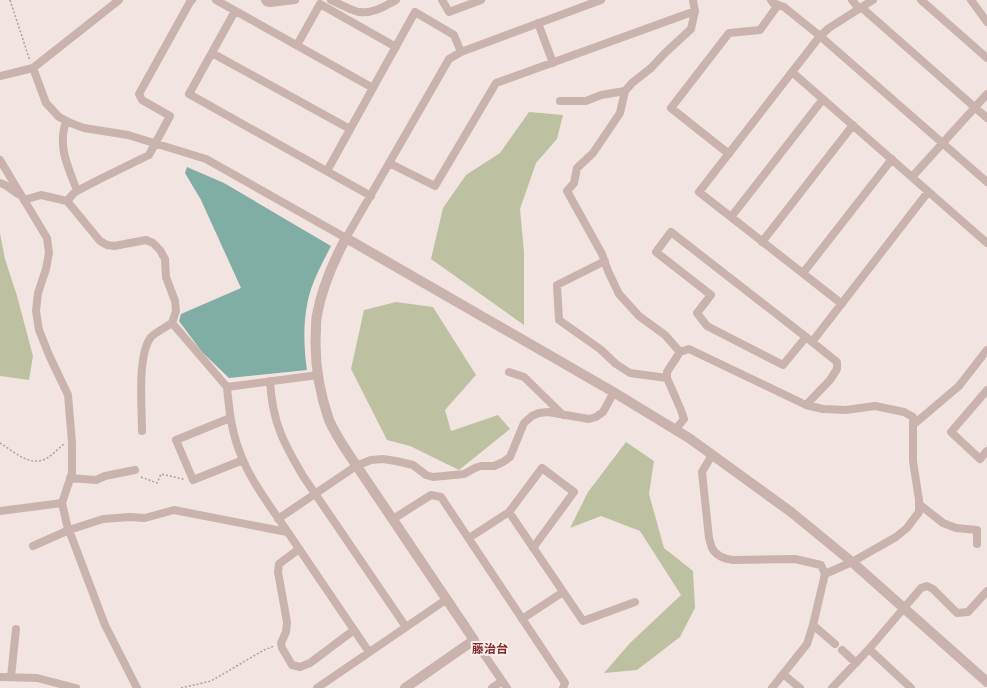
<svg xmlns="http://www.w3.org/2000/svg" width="987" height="688" font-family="'Archivo Narrow','Noto Sans JP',sans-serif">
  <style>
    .green { fill: #bec1a1 }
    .water { fill: #81aea4 }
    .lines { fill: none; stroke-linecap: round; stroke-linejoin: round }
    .path { stroke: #b69c97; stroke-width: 1.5; stroke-dasharray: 2 2; stroke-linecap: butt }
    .minor { stroke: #cab3ad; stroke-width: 8 }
    .tertiary { stroke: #cab3ad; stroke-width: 10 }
    .labels { text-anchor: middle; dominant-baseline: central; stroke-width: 4; stroke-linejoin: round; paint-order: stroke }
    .quarter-label { font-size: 12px; font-weight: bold; fill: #83292a; stroke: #faf1ed }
  </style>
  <rect width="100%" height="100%" fill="#f2e5e1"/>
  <path class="green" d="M529,112L563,115L557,139L536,163L520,209L524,252V325L431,259L443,208L466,175L500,153Z
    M0,233L5,259L17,296L33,356L29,380L0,376Z
    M396,302L433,307L476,375L445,410L451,431L498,415L510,429L459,470L410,446L387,440L351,369L364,310Z
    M626,442L654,461L649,494L664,548L693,571L695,608L680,637L637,670L604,673L630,643L681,595L640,531L601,516L570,528L588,492Z"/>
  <path class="water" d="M187,167L224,183L331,246C324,260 316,274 311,289C303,314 303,343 307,370L229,378L202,352L179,321L181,314L241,288L201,200L185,173Z"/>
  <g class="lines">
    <path class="path" d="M10,0L30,61
      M0,443C15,452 31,469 49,457C54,453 59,448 64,444
      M141,477L157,483L161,474L183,479V480
      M181,688L211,681L264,650L274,646"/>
    <path class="minor" d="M216,0L373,88
      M265,0L266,2L270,3L295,0
      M331,0C338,3 354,12 360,12C373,14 385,6 396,0
      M442,0L449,12L481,0
      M771,0L773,3L784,7L820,36L987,182
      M852,0L859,9
      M921,0L987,58
      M971,0L987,22
      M861,7L987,118
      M235,11L189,94L371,196
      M538,23L553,63
      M297,45L320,4L396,47
      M212,53L350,129
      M33,68L46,103L59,117L73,124L84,128L128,135L206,159L346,238L449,59L461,52L601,0
      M792,72L987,243
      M0,76L33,68L119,0
      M625,91L620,113L593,153L577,168L574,183L567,191L602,254L608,271L619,294L639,316L665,335L680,352
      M560,101H586L601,95L625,91L632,83L651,68L665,53L691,29L695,11L693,0
      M66,121C64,128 62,135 63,143C63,159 72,176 77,191
      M729,154L671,108L729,33L760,30L778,5
      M0,160L47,238L49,253L46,269L38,293L36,311L39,330L49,355L68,395L72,443V473L62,503L67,525L105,625L137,688
      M389,163L435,186L496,83L695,11
      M327,171L415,12L454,35L461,52
      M912,177L987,94
      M0,183L5,185L18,194
      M24,200L41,195L67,201L74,193L77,191L100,179L149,155L170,116L142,100L139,94L190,2L192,0
      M67,201L72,207L100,241L107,245L114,246L146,240L153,243L160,250L165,259L166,277L175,301L176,311L172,323L227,387L318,375
      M731,217L823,99
      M762,242L853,125
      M605,261L557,285L559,320L600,349L616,364L630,373L667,378L681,410L684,419L675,430
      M803,273L892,159
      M842,304L699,192L820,36L829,28L873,0
      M806,337L783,365L707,326L697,313L711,295L656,252L671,232L806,337L837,362V369L830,380L806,405
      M812,342L928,192
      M509,372L524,377L563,415
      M667,378V372L680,352L689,349L806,405L823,409L846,410L875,406L904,412L913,417V425
      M270,381C271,399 274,417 281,434C287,449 295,462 303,476L406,627
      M227,387C229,408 231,429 239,450C249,479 270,506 287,531C314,571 342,612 369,652
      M987,390L951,432L980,459L987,451
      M230,418L176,440L193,480L243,460
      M142,431C142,408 137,355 151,337C156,332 166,327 172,323
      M712,455L702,472L709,538C710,541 711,546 712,548C716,556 725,559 733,560L795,559L821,565L825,574
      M70,478L96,480L105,476L135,470
      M919,504L943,523L956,528L977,530V544
      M0,511L62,503
      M509,512L583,621L635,602
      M278,519L356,466L371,460L383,459L396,461L413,465L426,475L433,477L464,474L475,468L481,466H494L503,462L510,457L524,423L532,416L539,413L548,412L589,419L596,417L603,412L614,392
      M393,519L431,495L441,497L565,683L563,688
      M469,538L509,512L542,468L574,492L533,548
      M33,546L69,530L103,519L130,517L145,518L174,510L287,532
      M299,549L279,564L278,572L287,622L286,632L281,643L282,648L292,665L300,667L310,663L354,630
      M522,619L563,592
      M813,625L835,644
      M474,640L507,688
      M869,649L911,688
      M842,650L856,663
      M783,674L800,688
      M0,677L37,678L76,688
      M11,677L16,629
      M317,688L447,599
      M492,688L502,681
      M772,688L807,644L813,625L825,574L852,562L896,537L907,528L919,512V500L913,461V425L959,386L987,350
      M832,688L869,649L921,588L927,586L933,589L957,613L968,612L987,591"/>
    <path class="tertiary" d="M405,688L474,640L352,459C344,447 335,434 329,420C319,391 314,360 316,330C316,325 316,320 317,315C322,288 333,262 346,238L610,390L689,438L791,512L852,562L987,682"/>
  </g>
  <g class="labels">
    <g class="quarter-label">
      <text x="490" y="649">藤治台</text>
    </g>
  </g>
</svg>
